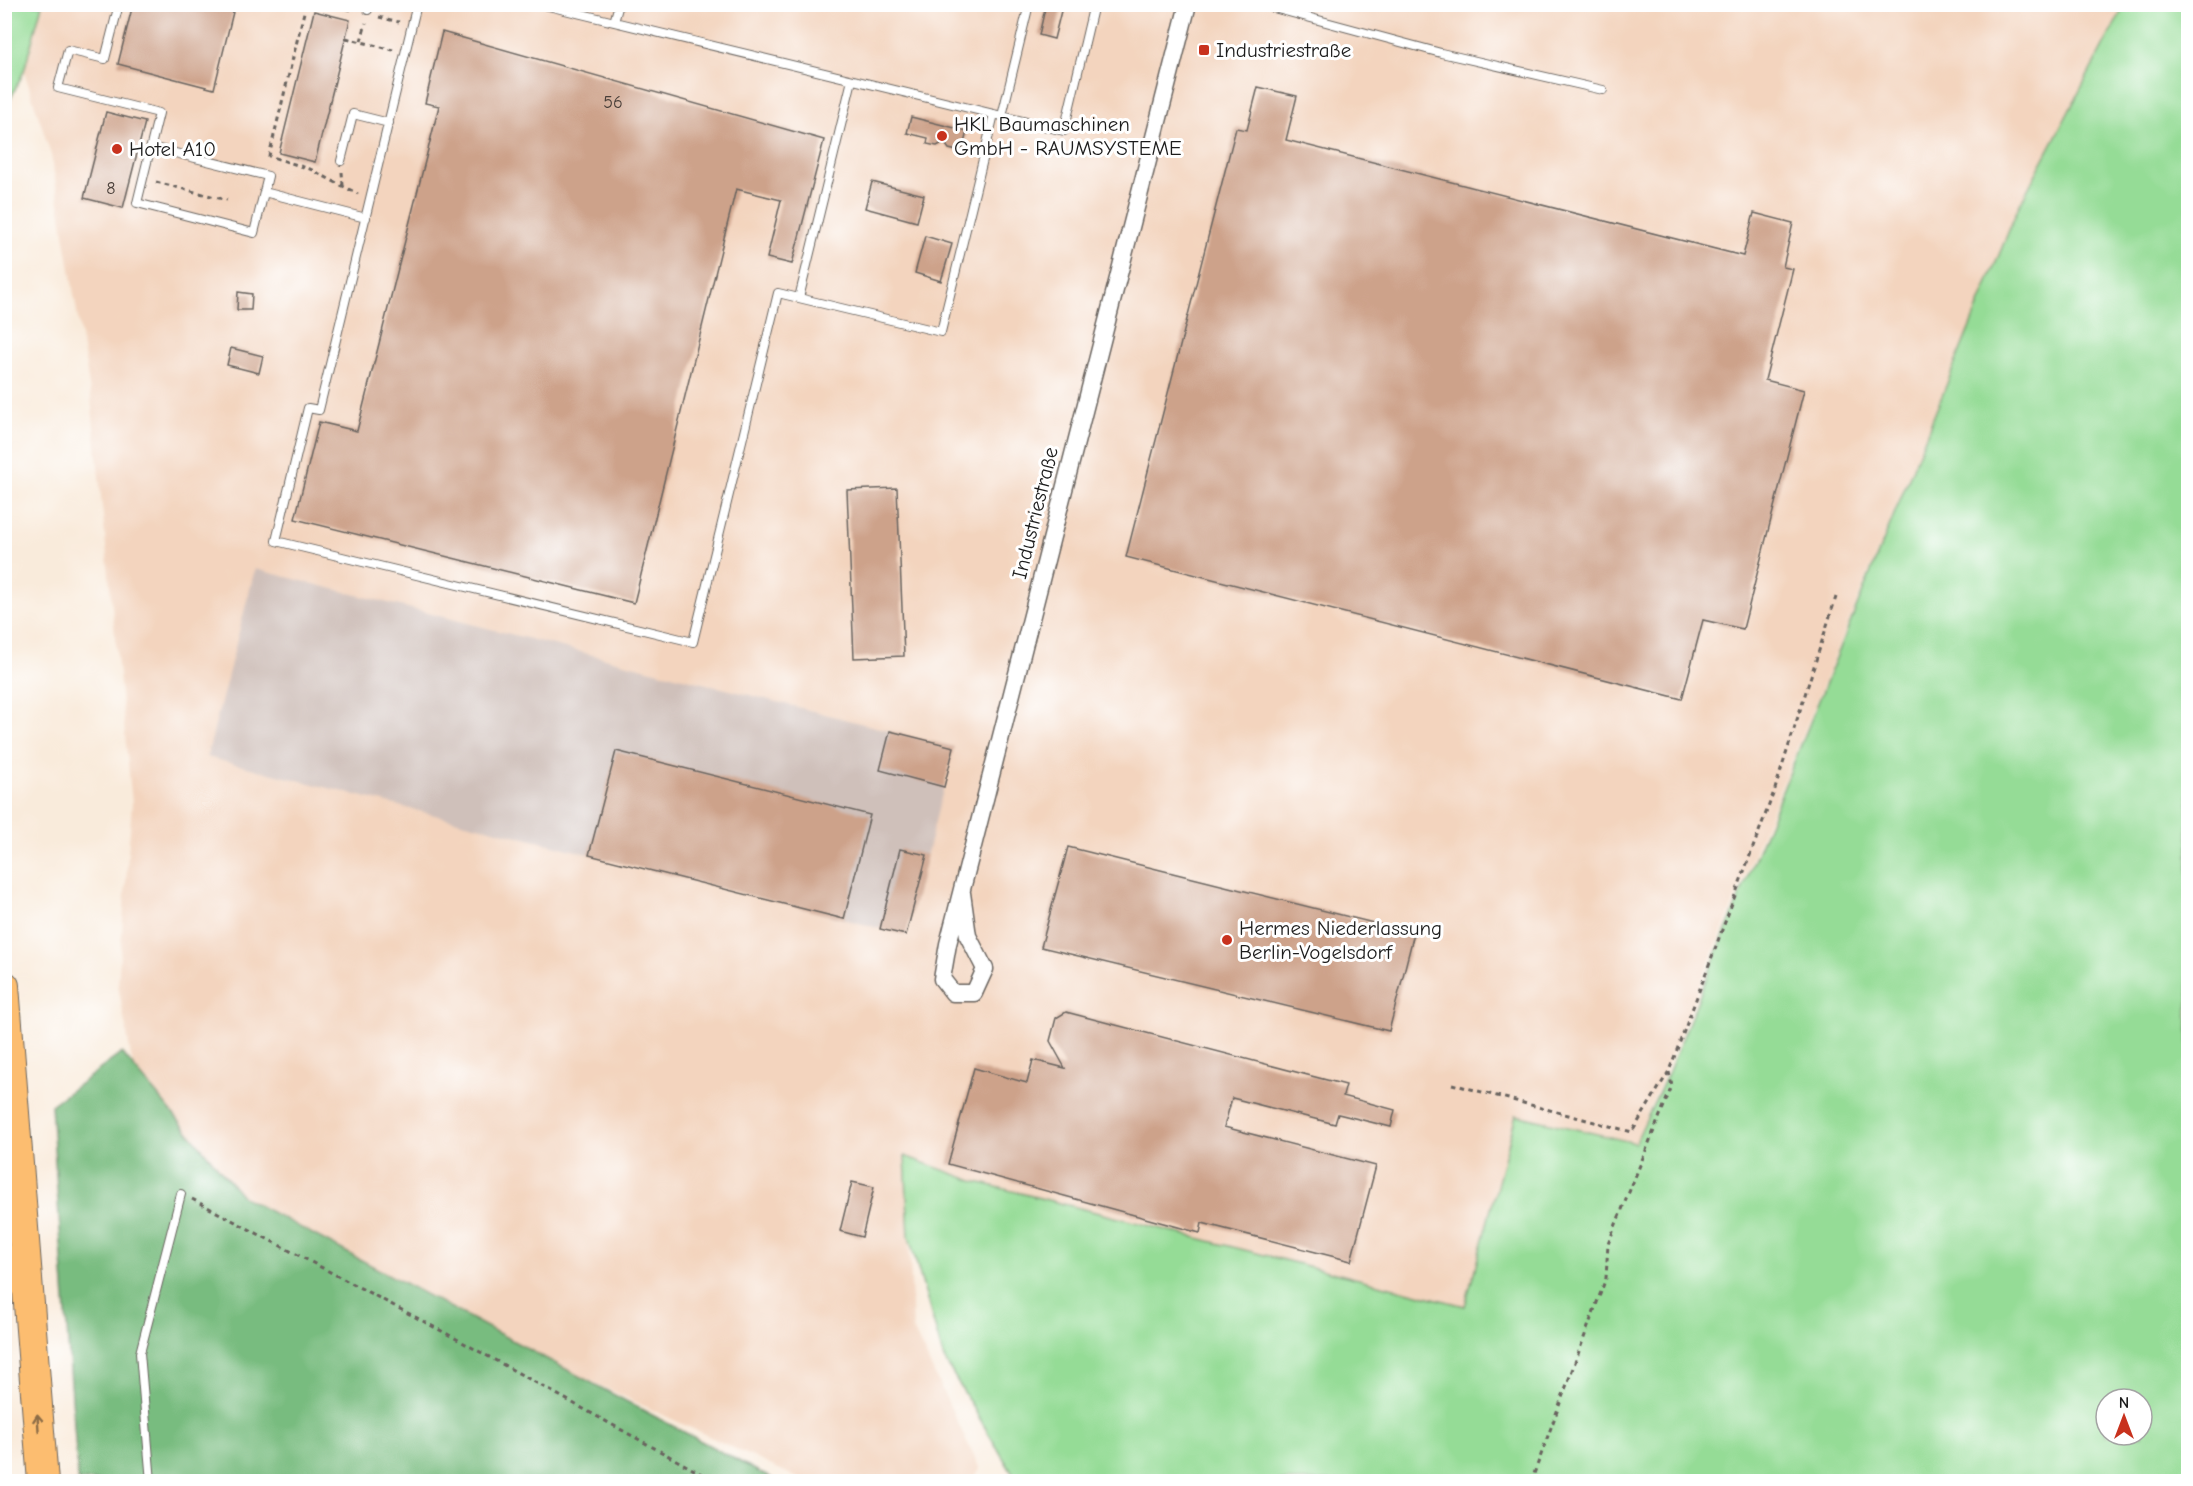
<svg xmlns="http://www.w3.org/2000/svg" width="2193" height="1486" font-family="'Comic Neue',sans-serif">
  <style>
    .built { fill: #f3d4be }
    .industrial { fill: #cfc0ba }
    .green { fill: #95dc96; stroke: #587c59; stroke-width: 1.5; fill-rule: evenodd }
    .forest { fill: #78bc7f; stroke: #4a6c4e; stroke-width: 1.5 }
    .building { fill: #cda28a }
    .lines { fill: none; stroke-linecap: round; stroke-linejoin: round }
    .service-casing { stroke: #69645f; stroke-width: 10 }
    .minor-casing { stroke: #69645f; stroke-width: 19 }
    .motorway-casing { stroke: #69645f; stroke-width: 32 }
    .path { stroke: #69645f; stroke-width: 3; stroke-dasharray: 4.5 4.5; stroke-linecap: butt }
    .service { stroke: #fff; stroke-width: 8 }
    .minor { stroke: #fff; stroke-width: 16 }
    .motorway { stroke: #fcbd6f; stroke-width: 30 }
    .oneway { stroke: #8c6c46 }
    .poi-dot { fill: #c8321e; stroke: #fff; stroke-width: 2 }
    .labels { text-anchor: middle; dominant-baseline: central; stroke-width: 6; stroke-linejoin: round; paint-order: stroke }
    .number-label { font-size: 18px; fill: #483e38 }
    .poi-label { font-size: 21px; fill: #1c1c1c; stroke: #fff; text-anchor: start }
    .street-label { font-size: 21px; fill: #1c1c1c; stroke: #fff }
  </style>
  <rect width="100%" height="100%" fill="#fff"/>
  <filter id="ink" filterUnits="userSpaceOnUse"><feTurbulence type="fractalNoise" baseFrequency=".0167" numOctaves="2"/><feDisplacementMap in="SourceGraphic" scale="12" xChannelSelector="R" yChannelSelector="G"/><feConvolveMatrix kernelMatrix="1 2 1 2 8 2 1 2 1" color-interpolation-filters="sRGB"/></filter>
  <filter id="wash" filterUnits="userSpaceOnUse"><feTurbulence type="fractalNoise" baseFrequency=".008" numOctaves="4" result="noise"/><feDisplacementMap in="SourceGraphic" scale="24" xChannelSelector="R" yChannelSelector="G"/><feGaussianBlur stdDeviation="1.35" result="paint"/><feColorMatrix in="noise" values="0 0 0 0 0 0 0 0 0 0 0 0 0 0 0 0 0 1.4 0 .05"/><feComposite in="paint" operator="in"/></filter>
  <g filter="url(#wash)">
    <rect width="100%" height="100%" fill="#f9ebdb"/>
    <path class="built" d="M42,4L2125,5L2018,208L1635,1144L1516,1115L1465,1306L973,1181L906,1156L913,1329L980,1469L970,1482L804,1481L257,1224L140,1105L118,985L132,803L91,397L51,155L24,71Z"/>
    <path class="industrial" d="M255,569L954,747L906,935L207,757Z"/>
    <path class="green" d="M5,4L42,5L24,71L5,110Z
      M2125,5H2188V1481H1017L944,1359L909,1237L905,1156L973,1181L1465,1306L1516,1115L1635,1143L1669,1071L2018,208ZM2106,1399H2142V1435H2106Z"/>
    <path class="forest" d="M122,1053L243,1197L776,1481H78L51,1105Z"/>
    <g id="blocks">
      <path class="building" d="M133,4H235L214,89L118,64Z
        M1046,4L1062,7L1054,39L1039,35Z
        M314,11L350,20L315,162L279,153Z
        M442,32L824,140L792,264L767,258L781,200L736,189L634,603L295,519L319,422L357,431L439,106L425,103Z
        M1258,87L1297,96L1286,140L1743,256L1754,213L1793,223L1783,267L1793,269L1765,380L1804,390L1743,629L1703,620L1682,699L1126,557L1236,128L1247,130Z
        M106,112L145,122L123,208L84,198Z
        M911,117L967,131L962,152L949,149L944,142L937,146L927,144L928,138L907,133Z
        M872,182L924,195L917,222L865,208Z
        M925,236L952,244L941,281L915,273Z
        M238,292L252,294L251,310H237Z
        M231,348L263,356L259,373L227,365Z
        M897,488L904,656L854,658L847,490Z
        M890,731L954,747L944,787L880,770Z
        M616,751L870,815L844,919L589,855Z
        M1068,847L1414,933L1389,1031L1041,947Z
        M900,849L927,855L906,935L880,929Z
        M1066,1012L1346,1085L1343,1096L1395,1110L1391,1127L1338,1114L1335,1124L1232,1098L1224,1127L1376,1166L1351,1261L1202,1223L1200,1233L948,1164L974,1068L1027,1083L1033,1060L1065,1068L1050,1041L1056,1018Z
        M852,1182L874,1187L862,1237L840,1231Z"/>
    </g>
  </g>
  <g filter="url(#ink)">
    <use href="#blocks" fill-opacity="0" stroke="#69645f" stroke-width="1.5"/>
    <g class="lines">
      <g class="service-casing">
        <path id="service" d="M119,4L105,59L68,50L58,88L159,113L137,203L254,233L268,176L151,147
          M417,4L319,410L308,408L276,541L693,642L778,293L941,332L994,114
          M540,4L1064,131L1094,4
          M1259,4L1441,53L1603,90
          M368,10L370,4
          M614,22L619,4
          M1002,116L1029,4
          M341,161L353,114L389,123
          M264,192L366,218
          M799,298L852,80
          M151,1482L140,1353L181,1194"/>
      </g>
      <g class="minor-casing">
        <path id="minor" d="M962,893L968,936L985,969L974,993H953L942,979L948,944L1188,4"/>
      </g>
      <g class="motorway-casing">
        <path id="motorway" d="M4,986L43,1482"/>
      </g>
      <path class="path" d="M306,4L269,156L310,169L358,194
        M329,4L355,11
        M379,17L399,22
        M346,38L393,50
        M361,41L366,23
        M342,172L343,185
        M156,182L227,200
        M1452,1084L1632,1132L1669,1071L1775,789L1836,597
        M192,1199L453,1337L716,1482
        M1531,1482L1606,1278L1608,1244L1672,1086L1669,1072"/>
      <use href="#service" class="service"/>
      <use href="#minor" class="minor"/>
      <use href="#motorway" class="motorway"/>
    </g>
    <defs><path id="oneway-shaft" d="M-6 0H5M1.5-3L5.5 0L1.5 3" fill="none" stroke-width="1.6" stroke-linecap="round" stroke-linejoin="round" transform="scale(1.5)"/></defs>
    <use class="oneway" href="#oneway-shaft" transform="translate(38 1423) rotate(-94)"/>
  </g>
  <g class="poi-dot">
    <rect x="1198" y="44" width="12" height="12" rx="3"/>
    <circle cx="942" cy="136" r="6"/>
    <circle cx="117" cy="149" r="6"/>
    <circle cx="1227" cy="940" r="6"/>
  </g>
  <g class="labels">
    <g class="number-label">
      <text x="613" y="102">56</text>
      <text x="111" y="188">8</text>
    </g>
    <g class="poi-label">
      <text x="1216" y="50">Industriestraße</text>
      <text x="954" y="124">HKL Baumaschinen<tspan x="954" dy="24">GmbH - RAUMSYSTEME</tspan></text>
      <text x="129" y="149">Hotel A10</text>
      <text x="1239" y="928">Hermes Niederlassung<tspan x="1239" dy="24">Berlin-Vogelsdorf</tspan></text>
    </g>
    <g class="street-label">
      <text transform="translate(1035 513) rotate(-76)">Industriestraße</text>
    </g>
  </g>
  <rect width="2193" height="1486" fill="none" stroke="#fff" stroke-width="24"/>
  <g transform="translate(2124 1417)"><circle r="28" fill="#ffffff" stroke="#a4a4a4" stroke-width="1.5"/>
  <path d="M0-4.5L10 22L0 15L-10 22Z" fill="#c8321e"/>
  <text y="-9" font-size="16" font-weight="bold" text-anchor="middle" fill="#1c1c1c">N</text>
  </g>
</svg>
